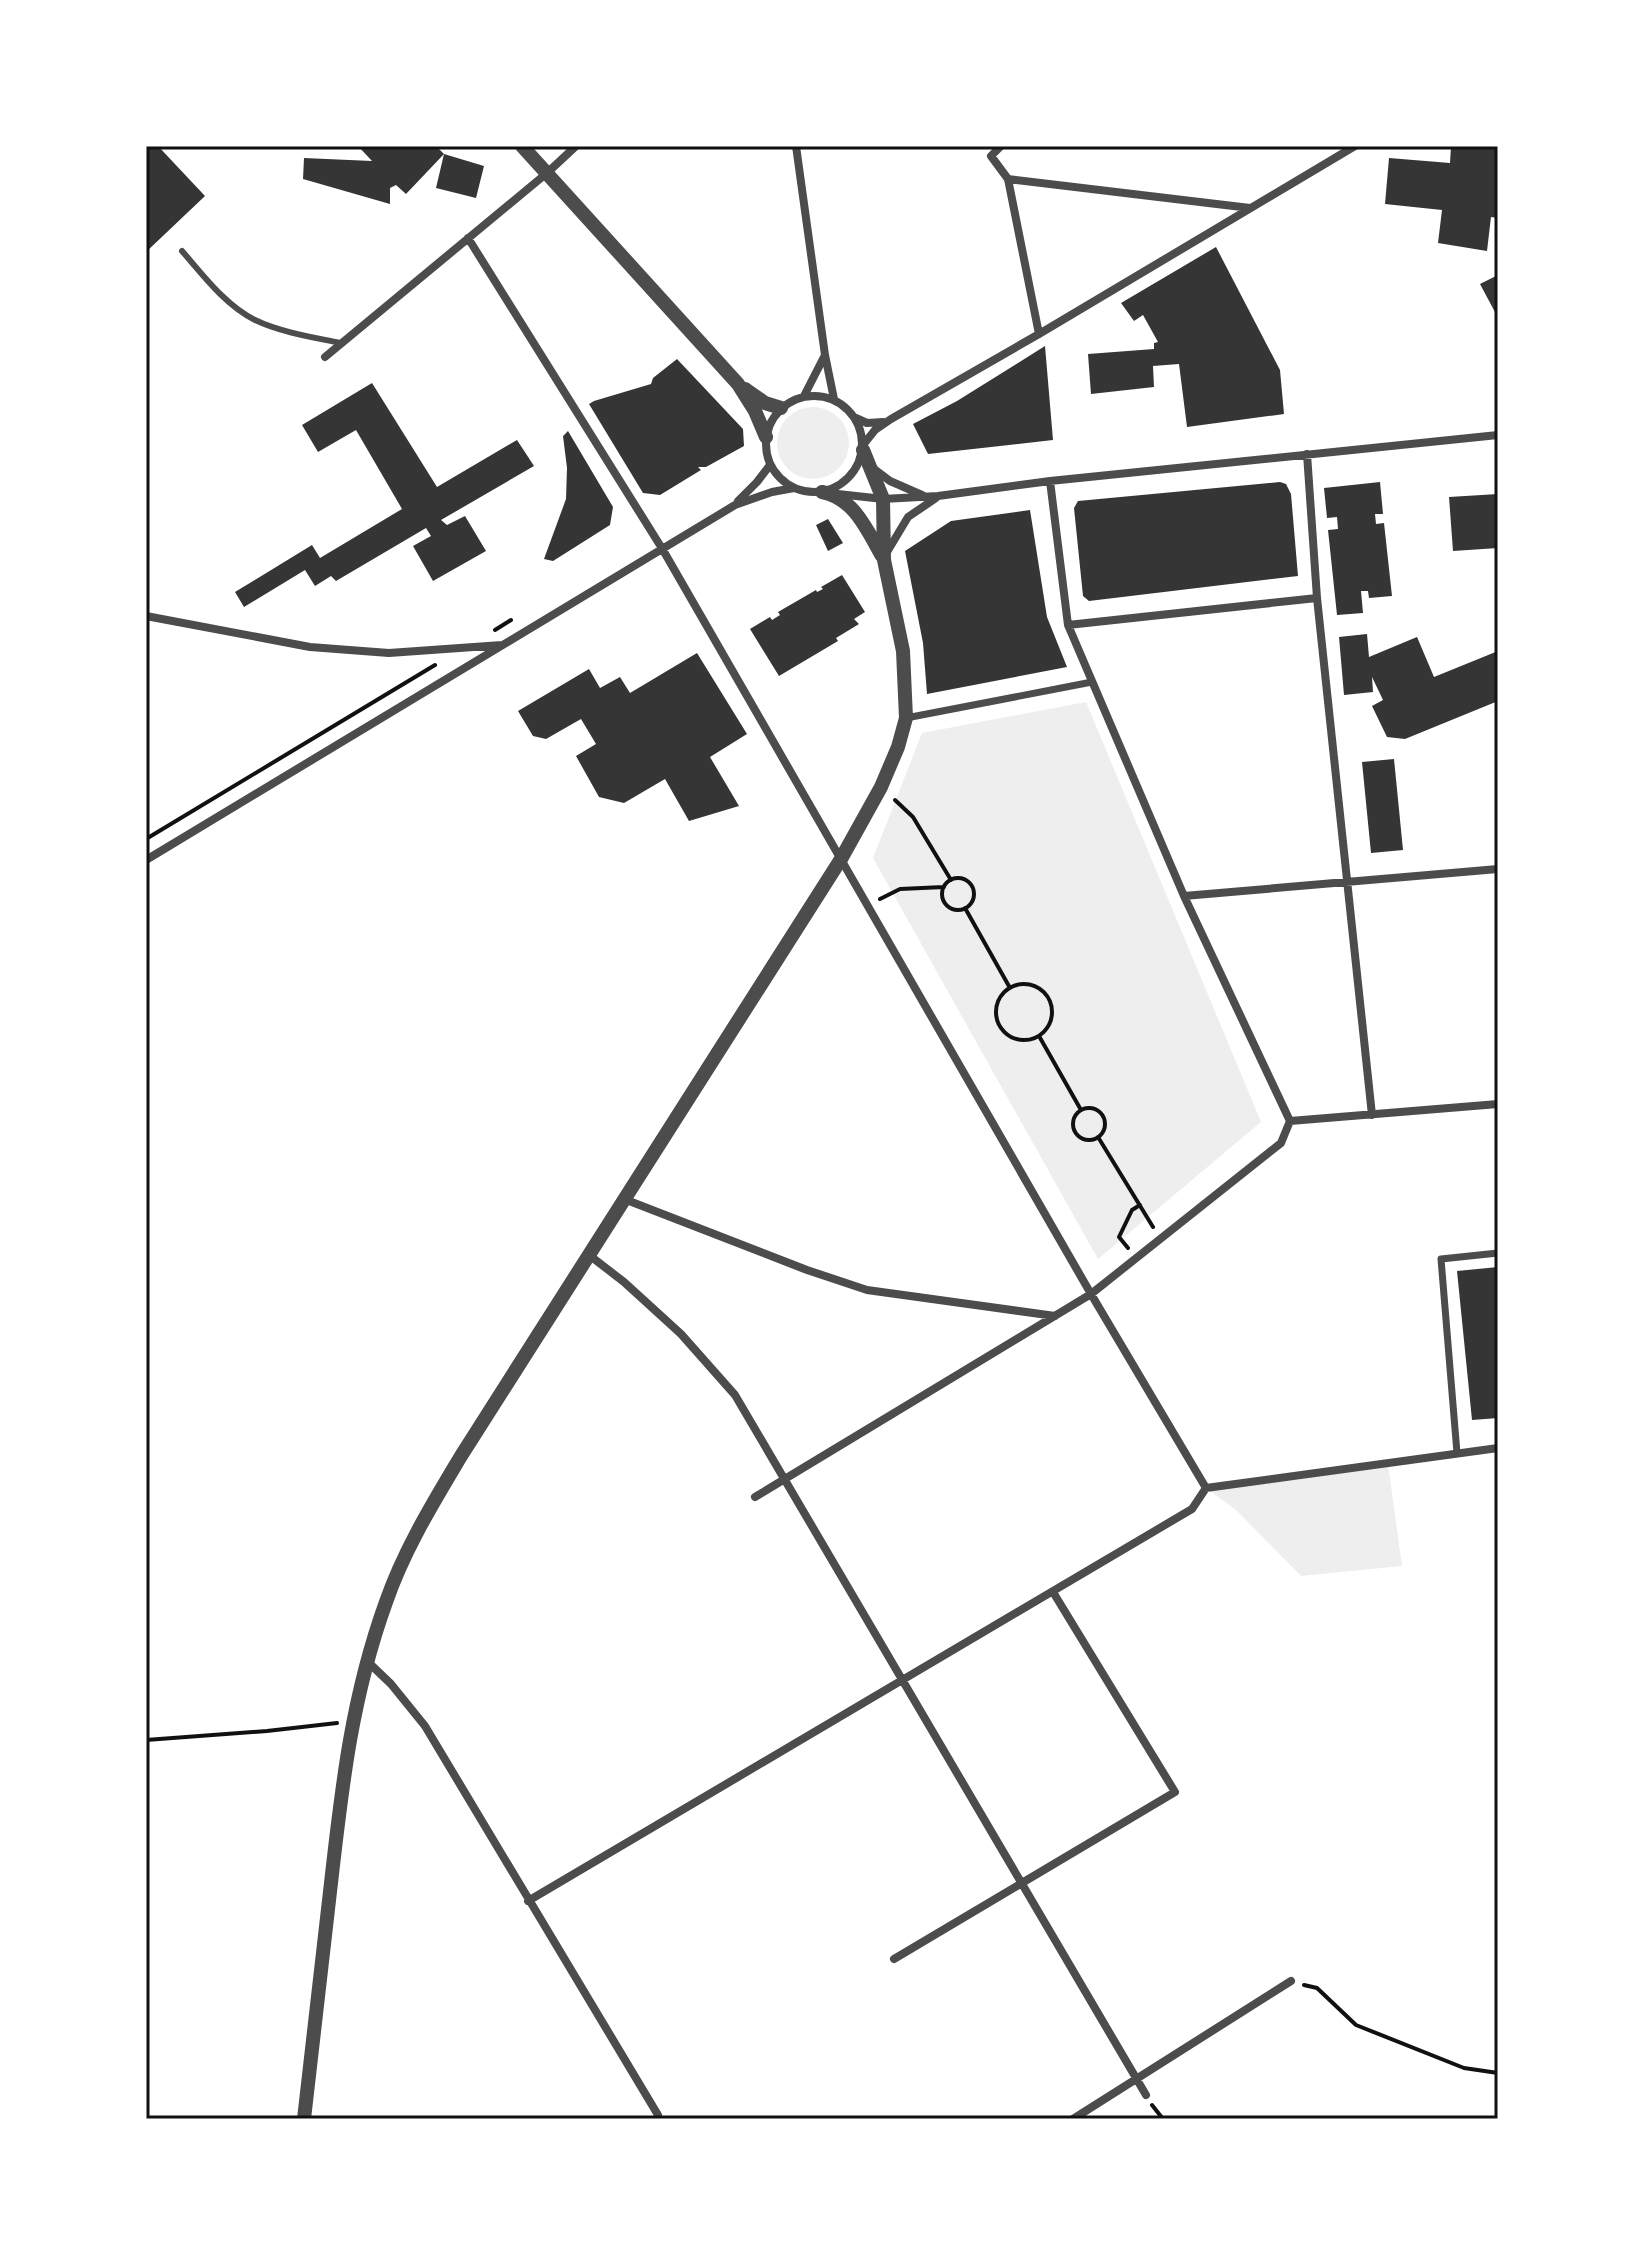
<svg xmlns="http://www.w3.org/2000/svg" width="1644" height="2265" font-family="Rubik,sans-serif">
  <style>
    .green { fill: #eee }
    .building { fill: #353535 }
    .lines { fill: none; stroke-linecap: round; stroke-linejoin: round }
    .path { stroke: #111; stroke-width: 4 }
    .service { stroke: #4c4c4c; stroke-width: 6 }
    .pedestrian { stroke: #4c4c4c; stroke-width: 7 }
    .minor { stroke: #4c4c4c; stroke-width: 8 }
    .tertiary { stroke: #4c4c4c; stroke-width: 14 }
    .neatline { fill: none; stroke: #111; stroke-width: 3 }
  </style>
  <rect width="100%" height="100%" fill="#fff"/>
  <path class="green" d="M777 443a36 36 0 1 1 72 0a36 36 0 1 1-72 0Z
    M1086,702L1261,1122L1098,1259L873,858L922,733Z
    M1388,1464L1402,1566L1301,1576L1236,1510L1206,1488Z"/>
  <path class="building" d="M146,146H158L205,196L146,252Z
    M358,146H436L444,154L406,194L396,185L390,188V204L303,179L304,158L372,161Z
    M1451,146H1498V218L1491,217L1487,251L1438,243L1442,210L1385,204L1389,158L1450,163Z
    M444,154L484,166L476,198L436,188Z
    M1216,247L1280,370L1284,414L1187,427L1179,364L1153,366L1154,387L1091,394L1088,354L1154,349V343L1158,342L1143,315L1134,321L1121,303Z
    M1498,275V313L1496,314L1480,284Z
    M1045,346L1053,440L928,454L913,424L957,401Z
    M677,359L743,429L744,446L706,467H698L701,470L660,495L643,493L589,404L594,401L651,384L653,378Z
    M372,383L437,487L517,440L534,466L441,520L447,525L465,516L486,551L433,581L413,546L431,536L426,528L336,581L331,576L315,586L305,570L244,607L235,592L312,545L320,558L402,509L356,430L318,452L302,425Z
    M568,431L613,507L610,525L553,561L544,559L566,499L567,468L563,436Z
    M1280,482L1286,484L1291,494L1298,576L1089,601L1083,596L1074,508L1078,501Z
    M1380,482L1383,514H1375L1376,524L1384,523L1392,596L1369,598L1368,591H1361L1363,613L1337,615L1328,530L1338,529L1337,517L1327,518L1324,488Z
    M1498,494V548L1453,551L1449,497Z
    M1030,510L1047,617L1067,667L927,694L923,643L905,551L951,521Z
    M828,519L843,543L828,551L816,525Z
    M842,575L865,612L854,619L859,624L836,638L838,641L779,676L750,629L770,617L772,620L780,615L778,612L816,590L817,592L823,589L821,587Z
    M1367,634L1369,657L1417,637L1434,677L1498,651V701L1405,739L1387,737L1372,706L1383,700L1372,677L1373,692L1344,695L1339,637Z
    M697,653L747,734L710,757L739,806L689,821L665,779L624,803L599,797L576,756L596,744L581,719L546,739L533,736L518,711L589,669L600,688L620,677L630,693Z
    M1394,759L1403,850L1371,853L1362,762Z
    M1498,1267V1418L1472,1420L1457,1271Z"/>
  <g class="lines">
    <path class="path" d="M495,630L511,620
      M895,800L913,817L951,880
      M146,839L435,665
      M942 894a16 16 0 1 1 32 0a16 16 0 1 1-32 0Z
      M880,899L900,889L944,887
      M965,908L1010,988
      M996 1012a28 28 0 1 1 56 0a28 28 0 1 1-56 0Z
      M1039,1036L1081,1110
      M1073 1124a16 16 0 1 1 32 0a16 16 0 1 1-32 0Z
      M1098,1137L1153,1227
      M1128,1248L1119,1237L1132,1210L1140,1205
      M146,1740L267,1731L337,1723
      M1304,1985L1317,1988L1356,2025L1464,2068L1498,2073
      M1152,2105L1163,2119"/>
    <path class="service" d="M449,146H455
      M182,251C203,275 226,306 255,320C279,332 316,338 341,343"/>
    <path class="pedestrian" d="M906,718L1092,682
      M1457,1453L1441,1259L1498,1253"/>
    <path class="minor" d="M796,146L825,355L834,399
      M1001,146L991,156L1008,179L1039,334
      M1008,179L1250,208
      M468,238L663,550L1091,1294L1206,1488
      M325,357L547,173L576,146
      M766 444a48 48 0 1 1 96 0a48 48 0 1 1-96 0Z
      M804,396L825,355
      M856,418L867,423L883,422
      M863,445L875,430L891,419L1039,334L1355,146
      M1307,454L1317,598L1372,1115
      M874,469L890,481L922,495
      M1050,481L1068,625L1184,896L1290,1121
      M838,494L883,499L938,496L1050,481L1498,435
      M738,501L757,482L770,465
      M887,552L908,517L936,498
      M146,616L310,647L389,653L502,645
      M1068,625L1317,598
      M146,860L735,505L772,492L794,488
      M1184,896L1498,869
      M1290,1121L1498,1104
      M624,1199L807,1270L867,1290L1055,1316
      M589,1255L624,1282L681,1334L735,1395L1146,2095
      M1206,1488L1498,1448
      M755,1497L1091,1294L1281,1143L1290,1121
      M367,1661L391,1684L425,1726L658,2115
      M528,1901L1192,1509L1206,1488
      M894,1959L1175,1792L1053,1592
      M1073,2119L1291,1981"/>
    <path class="tertiary" d="M522,146L738,384L755,411L766,437
      M745,389L765,403L781,408
      M822,492C854,498 867,530 882,556
      M304,2119C313,2040 322,1961 331,1883C342,1785 352,1696 386,1602C404,1550 433,1503 461,1456L841,859L881,787L898,747L906,718L903,651L884,560L883,499L863,450"/>
  </g>
  <rect width="1644" height="2265" fill="none" stroke="#ffffff" stroke-width="296"/>
  <rect x="148" y="148" width="1348" height="1969" class="neatline"/>
</svg>
